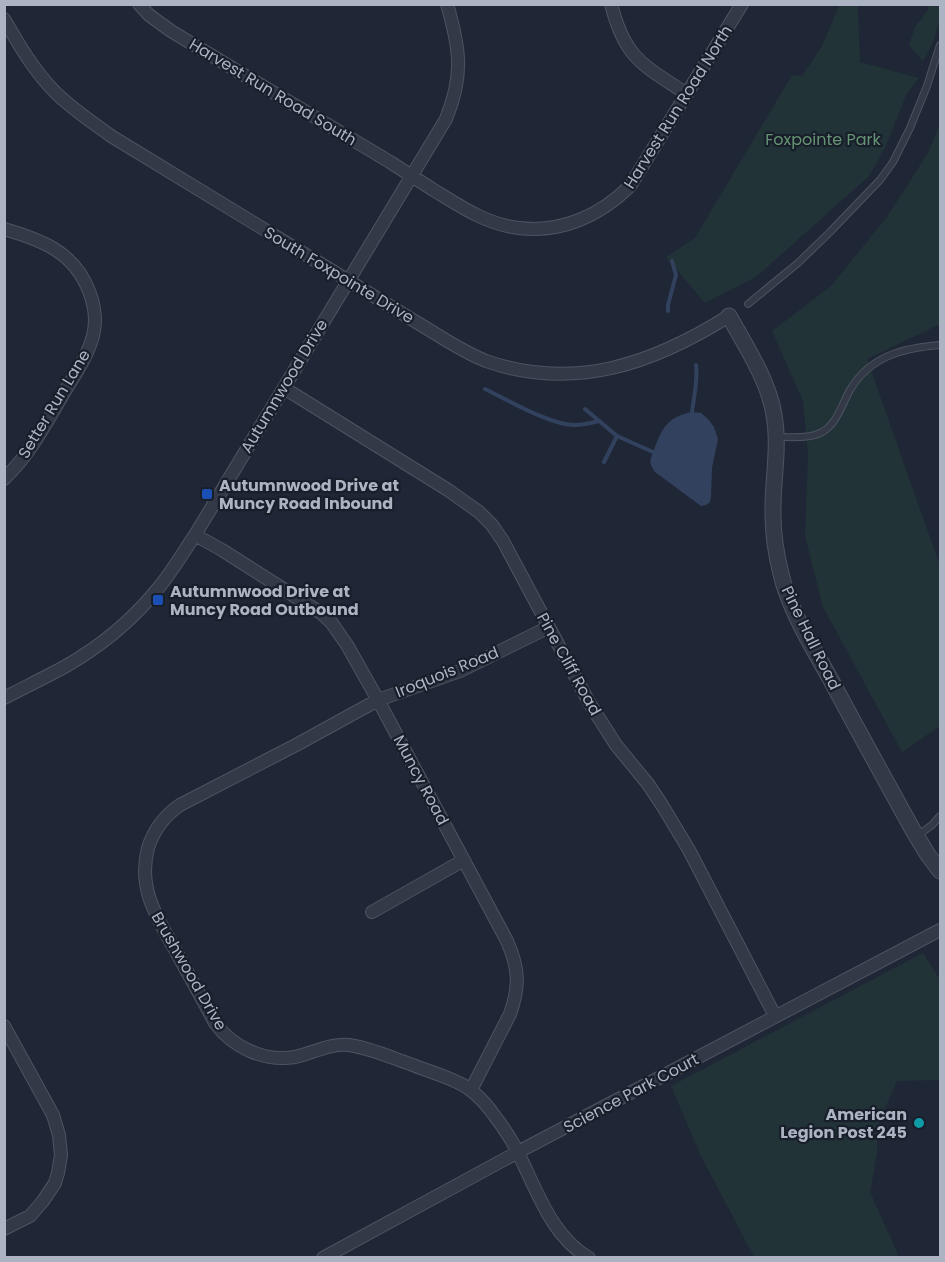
<svg xmlns="http://www.w3.org/2000/svg" width="945" height="1262" font-family="Poppins,sans-serif">
  <style>
    .green { fill: #213337 }
    .water { fill: #32415d }
    .lines { fill: none; stroke-linecap: round; stroke-linejoin: round }
    .stream { stroke: #32415d; stroke-width: 4 }
    .service-casing { stroke: #4d5461; stroke-width: 8 }
    .minor-casing { stroke: #4d5461; stroke-width: 14 }
    .tertiary-casing { stroke: #4d5461; stroke-width: 17 }
    .service { stroke: #333946; stroke-width: 6 }
    .minor { stroke: #333946; stroke-width: 12 }
    .tertiary { stroke: #333946; stroke-width: 15 }
    .transit-dot { fill: #1a4fb4; stroke: #181e2a; stroke-width: 2 }
    .culture-dot { fill: #0f9aa8; stroke: #181e2a; stroke-width: 2 }
    .labels { text-anchor: middle; dominant-baseline: central; stroke-width: 4.5; stroke-linejoin: round; paint-order: stroke }
    .street-label { font-size: 16px; fill: #acb4c3; stroke: #181e2a }
    .park-label { font-size: 16px; fill: #659373; stroke: #181e2a }
    .poi-label { font-size: 16px; font-weight: bold; fill: #acb4c3; stroke: #181e2a; text-anchor: start }
  </style>
  <rect width="100%" height="100%" fill="#1f2736"/>
  <path class="green" d="M840,4L859,5L858,10L860,62L919,78L907,93L885,148L869,176L756,277L705,303L666,257L695,238L792,75L802,76L821,48Z
    M929,5H940C941,24 933,45 923,61L909,45L915,27L928,10Z
    M940,124V324L867,359L940,566V726L902,752L823,607L805,536L808,455L803,401L772,331L831,286L887,217L929,151Z
    M923,953L940,980V1080L897,1081L878,1124L877,1154L870,1192L899,1257H754L700,1154L671,1086Z"/>
  <path class="water" d="M692,412L701,413L708,419L714,427L718,439L712,468L711,496L710,502L706,505L701,506L655,472C648,462 650,460 654,450C662,428 667,417 692,412Z"/>
  <g class="lines">
    <path class="stream" d="M668,311V305L676,275L672,261
      M485,389C508,400 550,425 575,425C583,425 591,423 599,421
      M585,409L617,436L653,452
      M692,412C694,395 698,381 696,365
      M604,462L617,436"/>
    <g class="service-casing">
      <path id="service" d="M748,304L798,263L830,232L880,180L893,162L910,128L927,86L940,45
        M777,437C791,437 810,439 822,432C837,424 842,404 850,390C870,356 903,348 940,345
        M917,836L932,825L940,816"/>
    </g>
    <g class="minor-casing">
      <path id="minor" d="M139,4L149,15L171,31C243,75 317,118 390,162C404,171 418,180 432,189C460,206 485,224 519,228C561,233 600,216 630,186L742,4
        M611,4C625,59 643,65 687,94
        M4,19C19,45 34,71 55,92C72,109 92,122 111,136L449,342C461,349 473,356 486,361C575,392 654,363 729,316
        M4,229C42,240 74,252 89,291C95,306 97,320 93,336C87,358 73,377 62,396C52,413 42,431 31,447C23,459 14,469 4,479
        M284,388L448,490L479,512L492,525L503,541L590,704L616,745L648,784L662,805L689,850L775,1016
        M195,535L222,550L321,613L331,622L347,645L378,700L507,941C519,968 520,986 510,1014L471,1090
        M549,627L460,671L378,700L296,745L180,805C164,816 154,829 148,848C137,890 158,919 178,955C190,977 203,1000 215,1023C233,1048 265,1062 295,1057C313,1053 330,1043 349,1045C370,1048 390,1057 410,1064C425,1070 442,1075 457,1082C473,1089 484,1101 494,1115C503,1127 512,1139 518,1153C537,1190 551,1236 589,1258
        M4,698C25,687 46,677 66,666C99,647 131,621 155,592C170,575 182,554 195,535L446,119C464,75 460,49 447,4
        M372,912L464,860
        M4,1026L53,1115L59,1135L61,1155L58,1173L55,1183L43,1201L30,1216L4,1229
        M323,1258L518,1152L940,930"/>
    </g>
    <g class="tertiary-casing">
      <path id="tertiary" d="M729,316C746,346 769,382 774,415C780,449 772,482 773,515C773,535 776,554 781,574C789,609 813,648 831,680C858,731 886,781 914,832L928,855L940,871"/>
    </g>
    <use href="#service" class="service"/>
    <use href="#minor" class="minor"/>
    <use href="#tertiary" class="tertiary"/>
  </g>
  <g class="transit-dot">
    <rect x="201" y="488" width="12" height="12" rx="3"/>
    <rect x="152" y="594" width="12" height="12" rx="3"/>
  </g>
  <circle class="culture-dot" cx="919" cy="1123" r="6"/>
  <g class="labels">
    <g class="street-label">
      <text transform="translate(273 92) rotate(31)">Harvest Run Road South</text>
      <text transform="translate(678 107) rotate(-58)">Harvest Run Road North</text>
      <text transform="translate(339 275) rotate(31)">South Foxpointe Drive</text>
      <text transform="translate(284 386) rotate(-59)">Autumnwood Drive</text>
      <text transform="translate(54 404) rotate(-59)">Setter Run Lane</text>
      <text transform="translate(811 638) rotate(64)">Pine Hall Road</text>
      <text transform="translate(569 664) rotate(61)">Pine Cliff Road</text>
      <text transform="translate(447 672) rotate(-22)">Iroquois Road</text>
      <text transform="translate(421 780) rotate(62)">Muncy Road</text>
      <text transform="translate(189 971) rotate(60)">Brushwood Drive</text>
      <text transform="translate(631 1093) rotate(-28)">Science Park Court</text>
    </g>
    <g class="park-label">
      <text x="823" y="139">Foxpointe Park</text>
    </g>
    <g class="poi-label">
      <text x="219" y="485">Autumnwood Drive at<tspan x="219" dy="18">Muncy Road Inbound</tspan></text>
      <text x="170" y="591">Autumnwood Drive at<tspan x="170" dy="18">Muncy Road Outbound</tspan></text>
      <text x="907" y="1114" text-anchor="end">American<tspan x="907" dy="18">Legion Post 245</tspan></text>
    </g>
  </g>
  <rect width="945" height="1262" fill="none" stroke="#acb4c3" stroke-width="12"/>
</svg>
